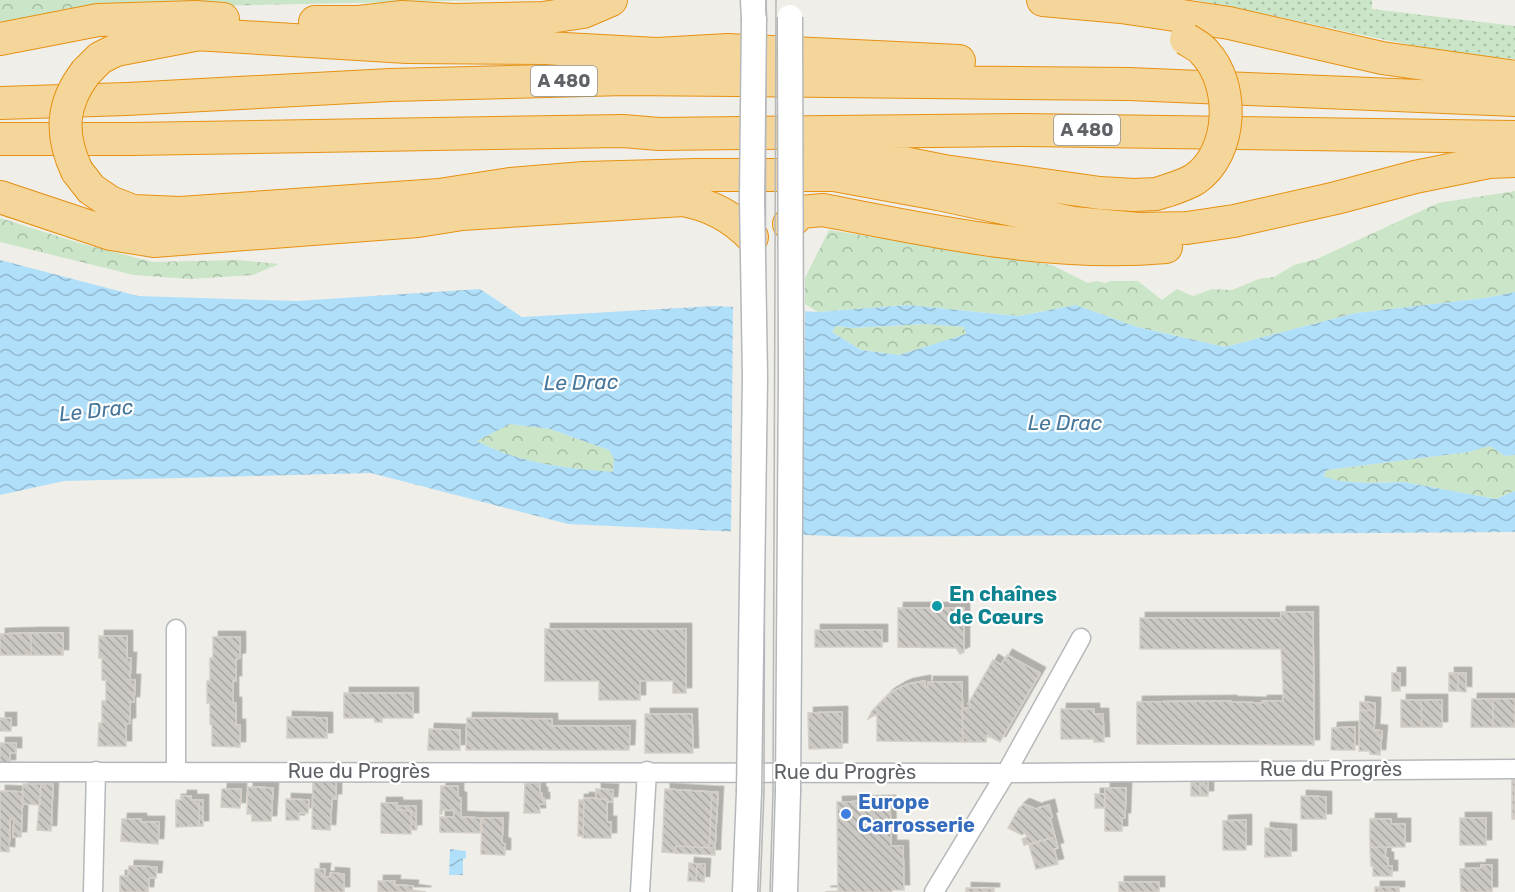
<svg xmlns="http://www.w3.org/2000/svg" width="1515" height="892" font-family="Rubik,sans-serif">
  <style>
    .grass { fill: url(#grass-dots) }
    .forest { fill: url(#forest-crowns) }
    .water { fill: url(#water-waves); fill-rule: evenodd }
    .pier { fill: #f0eee8 }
    .building { fill: url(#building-back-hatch); stroke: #d5cfc7; stroke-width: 1.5; filter: url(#shadow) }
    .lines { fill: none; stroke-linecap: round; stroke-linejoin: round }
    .street-casing { stroke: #b5b8bb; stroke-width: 21 }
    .secondary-casing { stroke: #b4b7bb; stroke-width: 27 }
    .highway-casing { stroke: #e69112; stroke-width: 34 }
    .street { stroke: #fff; stroke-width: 18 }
    .secondary { stroke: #fff; stroke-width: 24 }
    .highway { stroke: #f5d69a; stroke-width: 32 }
    .tram { stroke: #b6b7b7; stroke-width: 1.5 }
    .secondary-bridge-casing { stroke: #b4b7bb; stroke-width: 27; stroke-linecap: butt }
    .highway-bridge-casing { stroke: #e69112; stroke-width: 34; stroke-linecap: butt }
    .secondary-bridge { stroke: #fff; stroke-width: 24 }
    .highway-bridge { stroke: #f5d69a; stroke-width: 32 }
    .culture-dot { fill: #0f9aa8; stroke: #fff; stroke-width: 2 }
    .shop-dot { fill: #3f7fe0; stroke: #fff; stroke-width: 2 }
    .labels { text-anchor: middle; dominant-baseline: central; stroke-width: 4.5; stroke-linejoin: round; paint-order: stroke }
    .shield { fill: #fff; stroke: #8f9295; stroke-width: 1.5 }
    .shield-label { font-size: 18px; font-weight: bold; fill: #5f6367 }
    .culture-label { font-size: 20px; font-weight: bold; fill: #0d838f; stroke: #fff; text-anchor: start }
    .street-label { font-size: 20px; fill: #5f6367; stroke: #fff }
    .shop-label { font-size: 20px; font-weight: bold; fill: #366cbe; stroke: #fff; text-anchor: start }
    .water-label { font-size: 21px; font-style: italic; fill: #46769a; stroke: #fff }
  </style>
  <defs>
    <pattern id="grass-dots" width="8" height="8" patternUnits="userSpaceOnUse" patternTransform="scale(1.5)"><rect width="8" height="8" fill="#cae5c7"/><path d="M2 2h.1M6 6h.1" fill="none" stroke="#a7bda5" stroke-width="1.8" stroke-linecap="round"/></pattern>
    <pattern id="forest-crowns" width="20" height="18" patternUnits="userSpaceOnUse" patternTransform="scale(1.5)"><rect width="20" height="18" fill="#cae5c7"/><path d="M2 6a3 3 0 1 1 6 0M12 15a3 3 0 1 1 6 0" fill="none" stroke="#a7bda5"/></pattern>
    <pattern id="water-waves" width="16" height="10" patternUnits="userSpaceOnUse" patternTransform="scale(1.5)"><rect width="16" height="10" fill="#b0dff9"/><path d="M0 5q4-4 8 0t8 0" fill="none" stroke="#92b8cd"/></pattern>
    <pattern id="building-back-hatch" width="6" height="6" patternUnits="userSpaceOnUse" patternTransform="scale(1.5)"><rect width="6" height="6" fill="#ccc9c5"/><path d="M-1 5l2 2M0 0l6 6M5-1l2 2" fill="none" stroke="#a9a7a4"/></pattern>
    <filter id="shadow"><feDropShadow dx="5.5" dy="-5.5" stdDeviation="0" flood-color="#0004"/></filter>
  </defs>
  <rect width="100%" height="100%" fill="#f0eee8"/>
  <path class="grass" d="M1195,0H1372V9L1515,26V59C1446,54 1379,39 1312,24C1273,15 1234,8 1195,0Z"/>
  <path class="forest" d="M0,0H491L156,7L0,27Z
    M1515,191V292L1485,298L1356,313L1225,347L1137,327L1076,305L1019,316L908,305L818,312L805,304V278L829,230L1052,265L1088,283L1097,281L1105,283L1111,281H1138L1162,300L1177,289L1193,296L1212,289L1232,290L1259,279L1274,277L1294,265L1317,259L1438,203Z
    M0,218L79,243L153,262L237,260L279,264L253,275L190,279L134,275L0,242Z
    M926,324L964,327L966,335L899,355L861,350L832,332L836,326L852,328Z
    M510,424L550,429L609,450L614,459L613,473C567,469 518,463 476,441Z
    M1490,445L1505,456L1515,455V491L1496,499L1404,482L1368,483L1339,481L1323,477L1326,470L1468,452Z"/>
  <path class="water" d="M0,260L138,296L297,301L480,289L522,317L715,306L818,312L908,305L1019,316L1076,305L1137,327L1225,347L1356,313L1485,298L1515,292V455L1505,456L1490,446L1468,452L1327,470L1323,476L1339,481L1368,483L1404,482L1496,499L1515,491V532L852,537L568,524L371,473L64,481L0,495ZM926,324L964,327L966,334L899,355L861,350L832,332L836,326L852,328ZM510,424L550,429L609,450L614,459L613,472C567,469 518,463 477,441Z
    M450,849L466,851V858L463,859V875H449Z"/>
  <path class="pier" d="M733,304L805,308L803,538L731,535Z"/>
  <path class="building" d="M898,608H964V652L960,654L956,648L898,647Z
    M1281,612H1313L1314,745L1137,744V702L1231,701L1232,702L1262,703V701H1283V685L1281,649H1140V618H1281Z
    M545,629H686V693H673V681H640V700H599V681H545Z
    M815,630H882V647H815Z
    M31,633V655H0V634Z
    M31,633H63V655H31Z
    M99,636H127V658H131L130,680H135L134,702H130V723L126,724V746H98L99,723H102V701H106V680H102V658H99Z
    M213,637H240V658L236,659V681H233V703H236V725H240V747L212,746V725L210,724V703H207V681H210V658H213Z
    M1007,655L1040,673L1000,742L987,735L986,742H963L962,708H970L971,705L968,704L993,660L1001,665Z
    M1392,673H1400V691H1392Z
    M1449,673H1458V691H1449Z
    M1458,673H1466V692L1458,691Z
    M925,681V687H928V682H962L963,742L877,741V714L868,719L872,711L889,694L901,687L908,684Z
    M344,693H413V718H382V722H375L374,718H344Z
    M1472,699H1493V727H1471Z
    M1493,699H1515V727H1493Z
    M1401,700H1421L1422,727H1401Z
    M1421,700H1442V727H1422Z
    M1360,702L1375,703V711L1360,710Z
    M1061,709H1094V714H1103L1104,742H1094V739H1061Z
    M1360,710L1375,711L1374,730L1382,731L1380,755L1370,754V751H1359Z
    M842,712V748L809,749L808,713Z
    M645,714H692L693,753H645Z
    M287,717L327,718V738H287Z
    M0,718H11V731H0Z
    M467,718L552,719V726H630L629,750H466Z
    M1355,727V750H1331L1332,728Z
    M429,729L460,730V750H428Z
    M0,743H16V753H10V765H0Z
    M1512,779H1515V819H1512Z
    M314,780H336V799H332L330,830L312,829L313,783H314Z
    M1191,782H1200V796H1191Z
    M1200,782H1208V796H1200Z
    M525,783H540V793H542V798H544V804H539L540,813H524Z
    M23,784H41L40,805L22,804Z
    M41,784H53L51,831L37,830Z
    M441,786H458V797L461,798V817L481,818L480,833L440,832V817H454V810H442V814H440Z
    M248,787L273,788L271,821H252V814H247Z
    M1105,788H1126L1125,818H1122V831H1105Z
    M222,789H241L240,808L221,807Z
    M596,789L613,790L612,802H607V799H596Z
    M665,789L712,792L709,848L676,846L675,853L662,852Z
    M0,791L23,792L21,837H13L14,819H10L9,852L0,851Z
    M712,792H718L715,848H709Z
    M1095,794H1105L1104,808H1095Z
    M182,796H191V800H199V826L176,827V800H182Z
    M1301,796L1326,797V819H1301Z
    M584,798L607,799V822H611V838H583Z
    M286,799L309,800L308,813H299V820H286Z
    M199,800H203V826H199Z
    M579,800H584L583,836H578Z
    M890,801L891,846H903L904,890H892V892H825L838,891L837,802Z
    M381,803H397V810L411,811V834L381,833Z
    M1024,804L1038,810V808L1049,805L1052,817L1050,818L1055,837L1024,845L1022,839L1027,837L1025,833L1022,835L1008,828L1019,808Z
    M397,806H416V830H411V811L397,810Z
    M482,818H503L502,843L505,844V855L481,854Z
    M1460,818H1486V845H1460Z
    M122,819H141V822H159L158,844L121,841Z
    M1370,819H1391V824H1405V847H1370Z
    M1246,820V850H1223V821Z
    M1265,828L1291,830V856L1265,857Z
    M1055,837L1058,848L1054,849L1058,864L1036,869L1029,845Z
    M676,846L715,848V855L675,853Z
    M1370,847H1386L1385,857L1388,858V866H1392V876H1373V866H1371Z
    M689,863L697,864L696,881H688Z
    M697,864H705L704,882L696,881Z
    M1481,865H1492V892H1461L1460,869L1481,868Z
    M129,866L157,867L156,878H149L148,892H120V876H128Z
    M315,869H325L324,877H330V873L344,874V892H315Z
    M378,881H395L394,885L413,886L412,890L426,892H378Z
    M1119,882H1159V892H1119Z
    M1375,887H1399V892H1375Z
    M966,888L994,889V892H966Z"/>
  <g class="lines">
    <g class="street-casing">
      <path id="street" d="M176,771V629
        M0,772L1006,773L1515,769
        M93,892L96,771
        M640,892L647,771
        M934,892L1006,773L1081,638"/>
    </g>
    <g class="secondary-casing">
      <path id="secondary" d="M753,0L754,19
        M745,892L749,792
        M785,892L788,792"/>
    </g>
    <g class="highway-casing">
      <path id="highway" d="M1043,0L1121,7L1229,23L1382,58L1515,77
        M315,22H359L402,17L454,20L543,18L583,12L611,0
        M195,34L407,47L546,48L657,54L728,50L959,61
        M0,39L98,20L196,17L223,19
        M86,72L100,58L116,50L205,33
        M0,103L127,99L390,85L626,79L1129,84L1515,100
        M0,139H131L623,131L659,134L1025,130L1515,137
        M819,155L883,159L944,171L1100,193L1134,195L1156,194L1169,190
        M77,171L91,189L110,202L133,211L180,213L439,195L510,184L584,178L696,175H834L938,194L1073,223L1139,229L1187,228L1234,221L1336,198L1415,177L1489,162L1515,161
        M0,197L111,234L154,241L418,221L462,214L683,200C711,205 733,217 752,237
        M789,224L801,212L823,210C935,232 1052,257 1166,247"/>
    </g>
    <use href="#street" class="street"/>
    <use href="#secondary" class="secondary"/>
    <use href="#highway" class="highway"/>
    <path class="tram" d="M760,892L764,792L766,0
      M770,892L773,792L776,0"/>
    <g class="secondary-bridge-casing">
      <path id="secondary-bridge" d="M749,792L755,377L752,198L754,19
        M788,792L791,377L790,17"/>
    </g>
    <g class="highway-bridge-casing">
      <path id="highway-bridge" d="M77,171C60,135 61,104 86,72
        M1169,190C1178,187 1187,184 1195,179C1233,153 1235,85 1205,53C1201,47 1192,43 1186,39"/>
    </g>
    <use href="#secondary-bridge" class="secondary-bridge"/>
    <use href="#highway-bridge" class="highway-bridge"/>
  </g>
  <circle class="culture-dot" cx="937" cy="606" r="6"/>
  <circle class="shop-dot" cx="846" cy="814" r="6"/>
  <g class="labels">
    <g class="shield">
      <rect x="531" y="66" width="66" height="30" rx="4.5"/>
      <rect x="1054" y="115" width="66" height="30" rx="4.5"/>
    </g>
    <g class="shield-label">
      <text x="564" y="81">A 480</text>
      <text x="1087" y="130">A 480</text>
    </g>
    <g class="culture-label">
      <text x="949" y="594">En chaînes<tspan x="949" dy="23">de Cœurs</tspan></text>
    </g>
    <g class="street-label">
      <text x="1331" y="769">Rue du Progrès</text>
      <text x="359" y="771">Rue du Progrès</text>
      <text x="845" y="772">Rue du Progrès</text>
    </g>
    <g class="shop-label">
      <text x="858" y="802">Europe<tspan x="858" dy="23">Carrosserie</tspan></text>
    </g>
    <g class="water-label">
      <text transform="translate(581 382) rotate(-1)">Le Drac</text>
      <text transform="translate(96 410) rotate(-6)">Le Drac</text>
      <text x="1065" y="422">Le Drac</text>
    </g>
  </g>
</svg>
